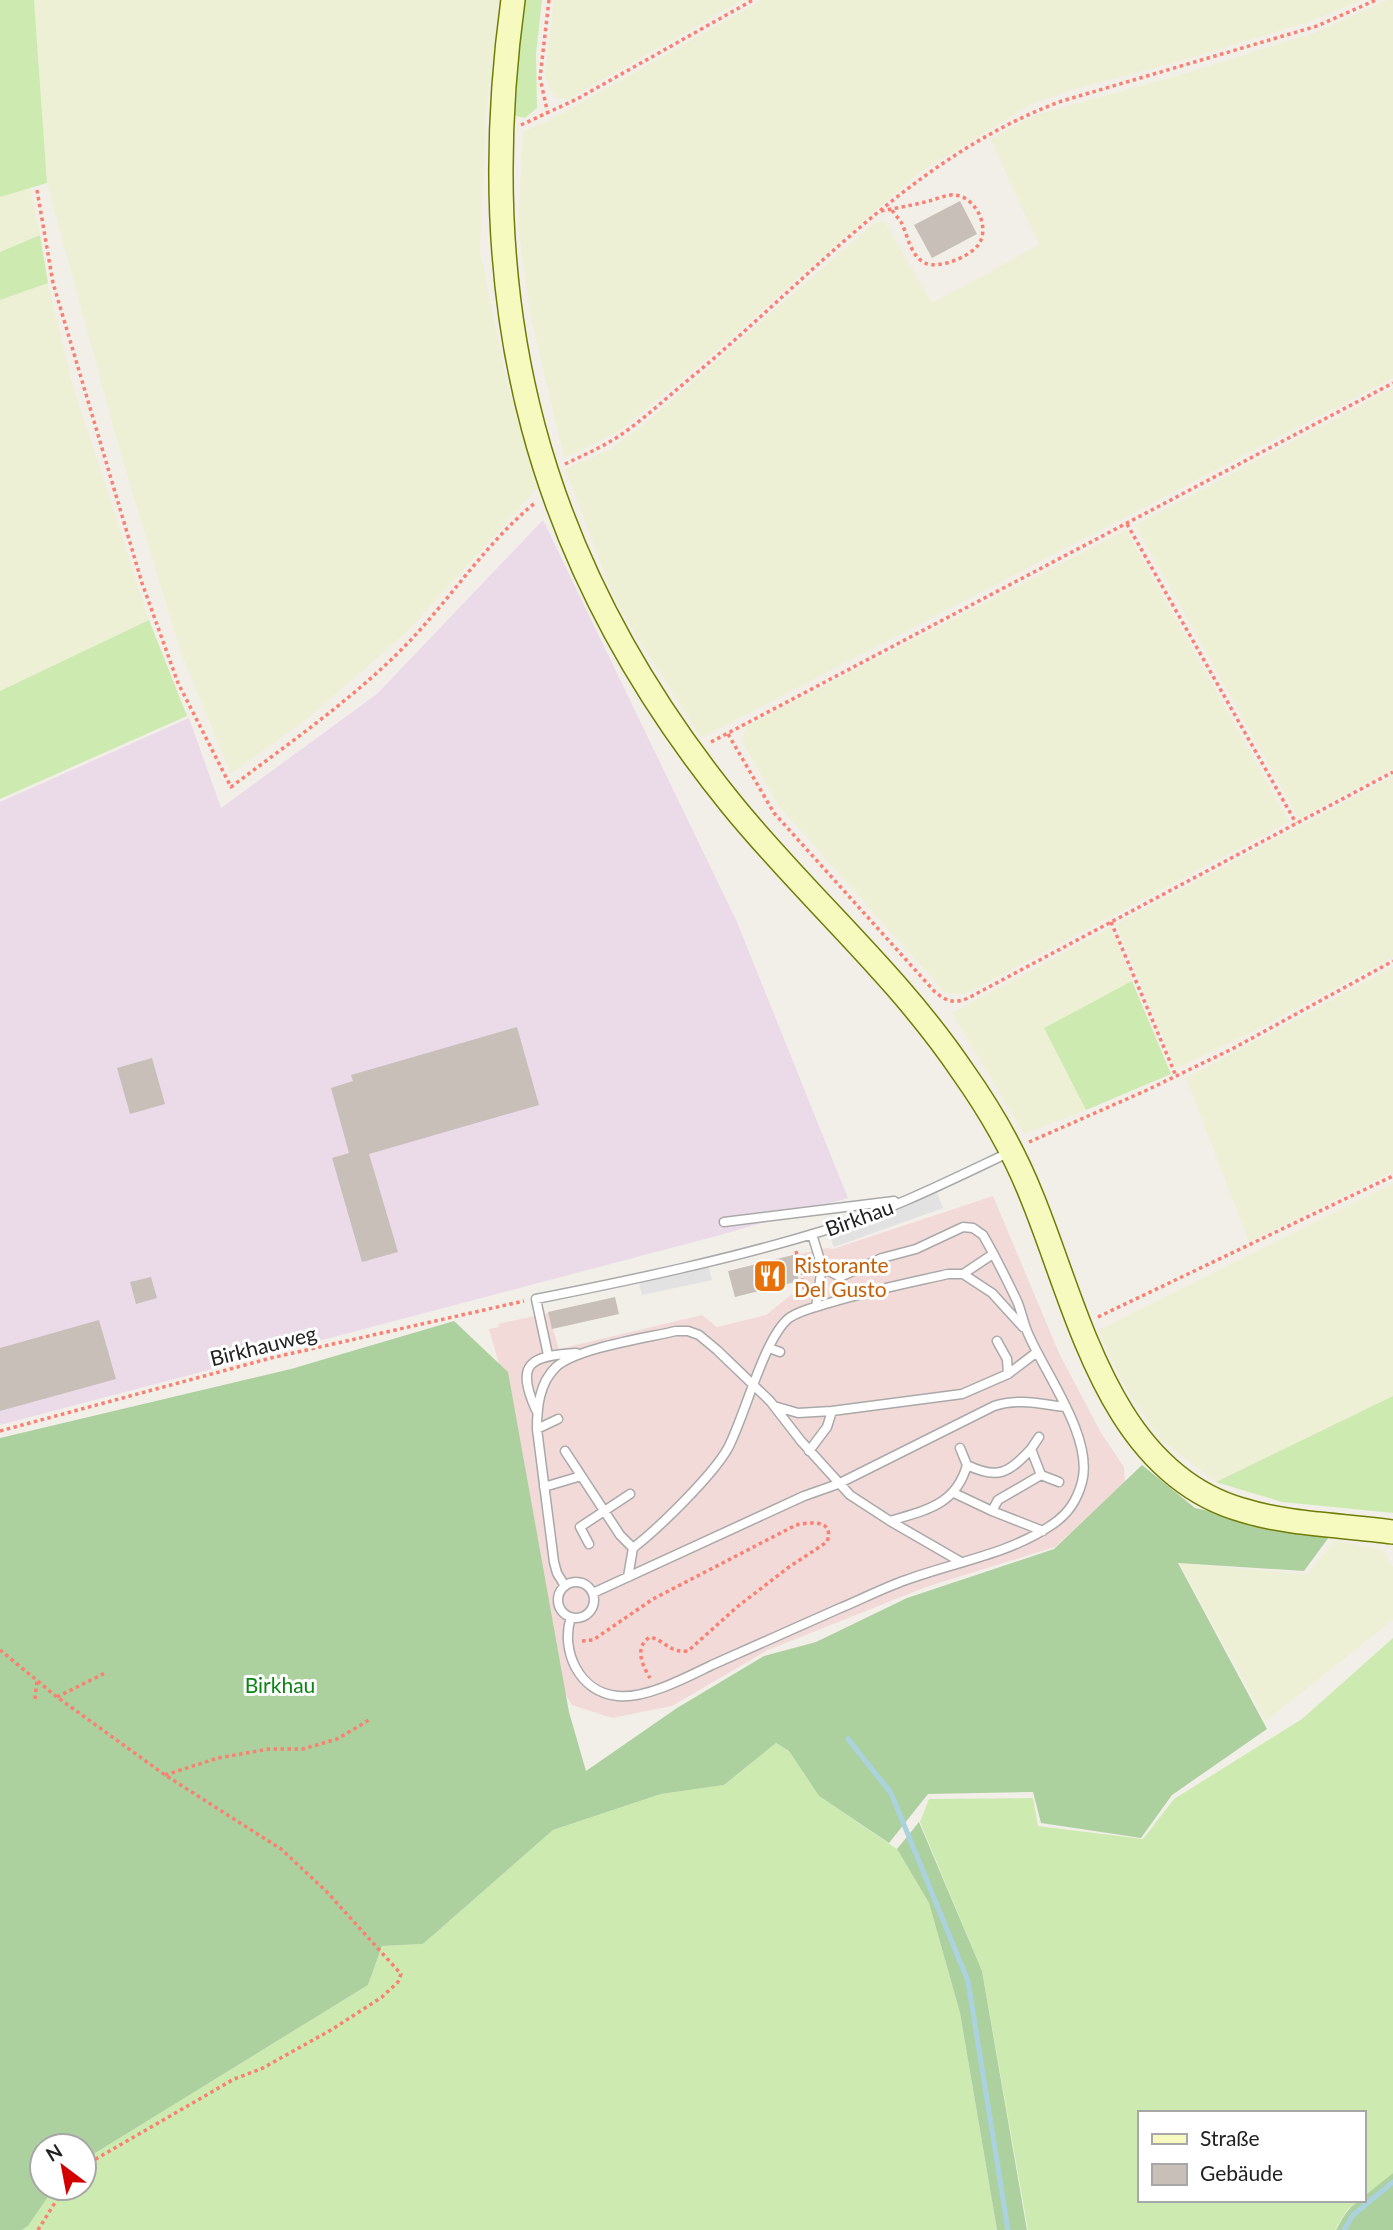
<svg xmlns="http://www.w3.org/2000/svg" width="1393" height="2230" font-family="Lato,sans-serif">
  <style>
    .commercial { fill: #f2dad9 }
    .industrial { fill: #ebdbe8 }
    .farmland { fill: #eef0d5 }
    .grass { fill: #cdebb0 }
    .forest { fill: #add19e }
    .parking { fill: #e2e2e2 }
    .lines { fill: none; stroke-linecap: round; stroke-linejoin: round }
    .stream { stroke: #aad3df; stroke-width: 5 }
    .building { fill: #c7bfb8 }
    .lane-casing { stroke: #a9a9a9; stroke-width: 11 }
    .secondary-casing { stroke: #707d05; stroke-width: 26 }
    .path { stroke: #fa8072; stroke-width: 3.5; stroke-dasharray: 3.5 3.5; stroke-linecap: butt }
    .lane { stroke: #fff; stroke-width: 8 }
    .secondary { stroke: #f7fabf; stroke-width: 23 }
    .labels { text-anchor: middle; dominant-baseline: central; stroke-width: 6; stroke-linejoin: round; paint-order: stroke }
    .street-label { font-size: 21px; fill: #222; stroke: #fff }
    .food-label { font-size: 21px; fill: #c56008; stroke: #fff; text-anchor: start }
    .park-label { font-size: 21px; fill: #0c8416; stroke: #fff }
  </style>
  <rect width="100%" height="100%" fill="#f2efe9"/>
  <path class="commercial" d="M993,1196L1059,1353L1100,1431L1124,1467L1125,1482L1055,1547L926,1587L768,1650L672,1706L612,1718L572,1705L546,1662L503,1378L489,1329L499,1327L498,1324L548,1313L559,1349L702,1315L717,1327L766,1315L791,1295L807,1292L799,1254L827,1248L833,1249Z"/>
  <path class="industrial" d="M543,520L737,922L848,1198L724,1234L0,1425V802L189,718L221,808L377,694Z"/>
  <path class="farmland" d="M34,0H501L486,112L480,251L508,387L540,485L409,630L307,719L231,774L181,653L121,455L47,183Z
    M554,0H743L567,100L557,98L549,88L545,74Z
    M762,0H1362L1309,22L1177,62L1075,89L1032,104L919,173L808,269L722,346L617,433L564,458L531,318L518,226L523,132L561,114Z
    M1387,0H1393V378L701,738L616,603L565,469L609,450L647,422L875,222H885L932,303L1039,245L990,139L1035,115L1176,76L1314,33Z
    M30,187L40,235L0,252V197Z
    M48,283L71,379L149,620L0,691V300Z
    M1393,388V769L1299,819L1135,525Z
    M1126,530L1289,822L966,994L945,993L778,805L742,741L746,726Z
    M1393,776V957L1270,1023L1176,1069L1116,924Z
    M1111,927L1132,981L1044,1028L1086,1110L1024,1134L952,1013Z
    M1393,967V1172L1249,1242L1186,1078Z
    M1393,1183V1396L1216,1482L1161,1440L1125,1387L1098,1330Z
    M1335,1540L1383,1550L1393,1567V1620L1266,1721L1179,1563L1307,1574Z"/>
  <path class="grass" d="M0,0H34L47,183L0,197Z
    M521,0H542L536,54L537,108L525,118L516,116L511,109Z
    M40,235L48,283L0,300V252Z
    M149,620L187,716L0,799V691Z
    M1132,981L1171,1074L1086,1110L1044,1028Z
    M1393,1396V1513L1282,1502L1216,1482Z
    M1393,1638V2173L1363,2197V2113H1139V2200H1359L1347,2210L1335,2230H1028L982,1971L920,1822L929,1799L1033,1798L1038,1826L1143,1839L1174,1799L1302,1719Z
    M776,1743L789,1751L819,1796L897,1849L929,1903L960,2013L997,2230H22L28,2226L54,2188H84V2160L368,1985L382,1946L423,1944L553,1830L661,1794L724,1785Z"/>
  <path class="forest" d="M454,1321L508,1372L569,1712L586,1771L677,1708L764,1656L816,1642L907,1598L1054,1549L1142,1465L1195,1508L1329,1537L1304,1571L1178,1563L1267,1729L1172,1795L1141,1838L1041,1823L1033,1792L928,1794L889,1843L819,1796L789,1751L776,1743L724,1785L661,1794L553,1830L423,1944L382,1946L368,1985L84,2160V2146H42V2188H54L28,2226L22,2230H0V1438L291,1369Z
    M919,1822L982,1971L1027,2230H997L960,2013L929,1903L897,1849Z
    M1393,2173V2230H1336C1343,2218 1349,2204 1363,2200V2197Z"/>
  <path class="parking" d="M935,1188L943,1208L834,1247L827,1230Z
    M707,1261L712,1280L642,1295L638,1279Z"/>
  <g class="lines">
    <path class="stream" d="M848,1739L891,1793L968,1981L1008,2230
      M1344,2230L1353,2215L1393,2182"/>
  </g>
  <path class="building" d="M960,201L977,234L932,258L914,225Z
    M517,1027L539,1105L369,1154L398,1252L362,1262L332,1158L349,1153L331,1088L353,1081L351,1075Z
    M152,1058L165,1104L130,1114L117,1068Z
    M793,1255L799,1281L735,1297L728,1271Z
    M151,1277L157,1298L136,1304L130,1282Z
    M615,1297L619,1314L552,1329L548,1312Z
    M99,1320L116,1379L0,1411V1348Z"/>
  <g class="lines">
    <g class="lane-casing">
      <path id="lane" d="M724,1222L894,1201
        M812,1234L822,1267L816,1307
        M963,1274L992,1293L1023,1327
        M997,1341L1007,1359L1008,1374
        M769,1348L780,1352
        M548,1355L536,1299C632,1280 732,1259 826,1230C889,1211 949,1181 1008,1153
        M774,1406L798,1413L832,1411
        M536,1410C515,1363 530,1356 576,1353
        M537,1429L558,1419
        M960,1448L967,1465
        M1031,1449L1039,1437
        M565,1451L620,1535L633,1548
        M809,1451L827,1427L832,1411L962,1394L1008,1374L1037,1352
        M1041,1475L1059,1482
        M544,1487L581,1476
        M954,1493L992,1511
        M890,1521C926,1510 956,1505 967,1465C998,1480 1009,1473 1031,1449L1041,1475L998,1500L992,1511L1043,1531
        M589,1544L580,1527L630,1494
        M628,1577L633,1548C659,1528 713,1475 728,1448C745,1416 764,1338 789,1318C800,1310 816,1307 829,1303C868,1291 908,1283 948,1274H963L993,1254
        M558 1600a18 18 0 1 1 36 0a18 18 0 1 1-36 0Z
        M565,1586L557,1573L554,1562L537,1429C537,1408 539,1383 556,1367C577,1348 646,1338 676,1331H688L699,1335L717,1350L770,1401L801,1441L850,1495L890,1521L961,1562
        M593,1593L804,1496L838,1484L994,1406C1019,1398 1040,1404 1066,1407
        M571,1617C560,1650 579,1693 618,1696C646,1699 687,1677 712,1665C754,1646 796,1628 838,1609C860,1600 883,1588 906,1580C955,1562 1010,1554 1053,1524C1069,1513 1077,1500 1082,1482C1094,1437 1043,1371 1027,1331C1023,1321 1021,1310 1017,1301C1006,1278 995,1256 983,1235L973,1228L963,1227L916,1249L882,1258L840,1277L822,1267"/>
    </g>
    <g class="secondary-casing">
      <path id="secondary" d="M513,0C471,306 536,564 732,805C806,896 897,974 963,1072C990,1110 1015,1154 1032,1197C1078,1309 1109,1472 1242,1510C1290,1525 1343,1525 1393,1532"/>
    </g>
    <path class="path" d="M548,114L540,78L549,0
      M521,125L577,99L753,0
      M37,190L53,283L142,583L178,683L231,787C288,744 347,703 398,653C447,605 483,545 536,502
      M881,211C897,208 913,205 929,201C937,199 947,194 955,195C974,197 988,222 981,240C976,255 939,270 925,263C910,256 908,235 901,222C898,218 894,213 891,209
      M565,464C586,454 607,445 625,432C651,413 674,391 699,371C814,274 917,154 1062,101L1317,26L1376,0
      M1127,524L1296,823
      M728,734L774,813L935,992C948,1003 957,1004 972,996L1393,772
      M711,742L1393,383
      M1111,922L1176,1076
      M1029,1142L1145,1091L1232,1049L1393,961
      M796,1251L804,1288L808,1287
      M1098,1317L1393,1176
      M0,1431L271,1358L524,1301
      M582,1641L593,1640L653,1599L796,1525C810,1522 835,1519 827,1542L789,1567L737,1607L688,1651C669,1653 666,1641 650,1637C634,1647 642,1665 650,1678
      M0,1650L57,1697L165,1775L281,1849L326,1891L401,1974L398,1982L382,1997L331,2030L261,2069L234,2079L94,2160L84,2169
      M57,1697L107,1672
      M35,1699L37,1680
      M165,1775L218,1758L269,1749H303L337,1739L369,1720
      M38,2230L64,2188"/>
    <use href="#lane" class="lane"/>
    <use href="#secondary" class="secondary"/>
  </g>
  <defs>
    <g id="restaurant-square" transform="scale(1.75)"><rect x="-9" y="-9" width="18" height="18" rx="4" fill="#e8710a" stroke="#fff"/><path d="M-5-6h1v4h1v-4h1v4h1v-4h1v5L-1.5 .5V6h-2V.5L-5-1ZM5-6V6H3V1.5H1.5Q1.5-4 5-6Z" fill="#fff"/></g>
  </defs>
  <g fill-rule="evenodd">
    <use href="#restaurant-square" x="770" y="1276"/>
  </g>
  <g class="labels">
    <g class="street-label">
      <text transform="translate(859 1217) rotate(-20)">Birkhau</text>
      <text transform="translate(263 1345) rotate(-14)">Birkhauweg</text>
    </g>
    <g class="food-label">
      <text x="794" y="1264">Ristorante<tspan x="794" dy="24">Del Gusto</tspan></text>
    </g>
    <g class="park-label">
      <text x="280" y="1684">Birkhau</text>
    </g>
  </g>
  <rect x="1138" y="2111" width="228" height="91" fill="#ffffff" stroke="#a7a7a7" stroke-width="2"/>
  <rect x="1152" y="2134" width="35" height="10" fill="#f7fabf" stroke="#a7a7a7" stroke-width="2"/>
  <text x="1200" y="2146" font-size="21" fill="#222222">Straße</text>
  <rect x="1152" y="2164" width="35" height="21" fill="#c7bfb8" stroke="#a7a7a7" stroke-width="2"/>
  <text x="1200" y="2181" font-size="21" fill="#222222">Gebäude</text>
  <g transform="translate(63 2167) rotate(328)"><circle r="33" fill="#ffffff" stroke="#a7a7a7" stroke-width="2"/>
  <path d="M0-5L12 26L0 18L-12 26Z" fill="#d40000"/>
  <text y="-10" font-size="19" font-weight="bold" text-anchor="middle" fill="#222222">N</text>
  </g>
</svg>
